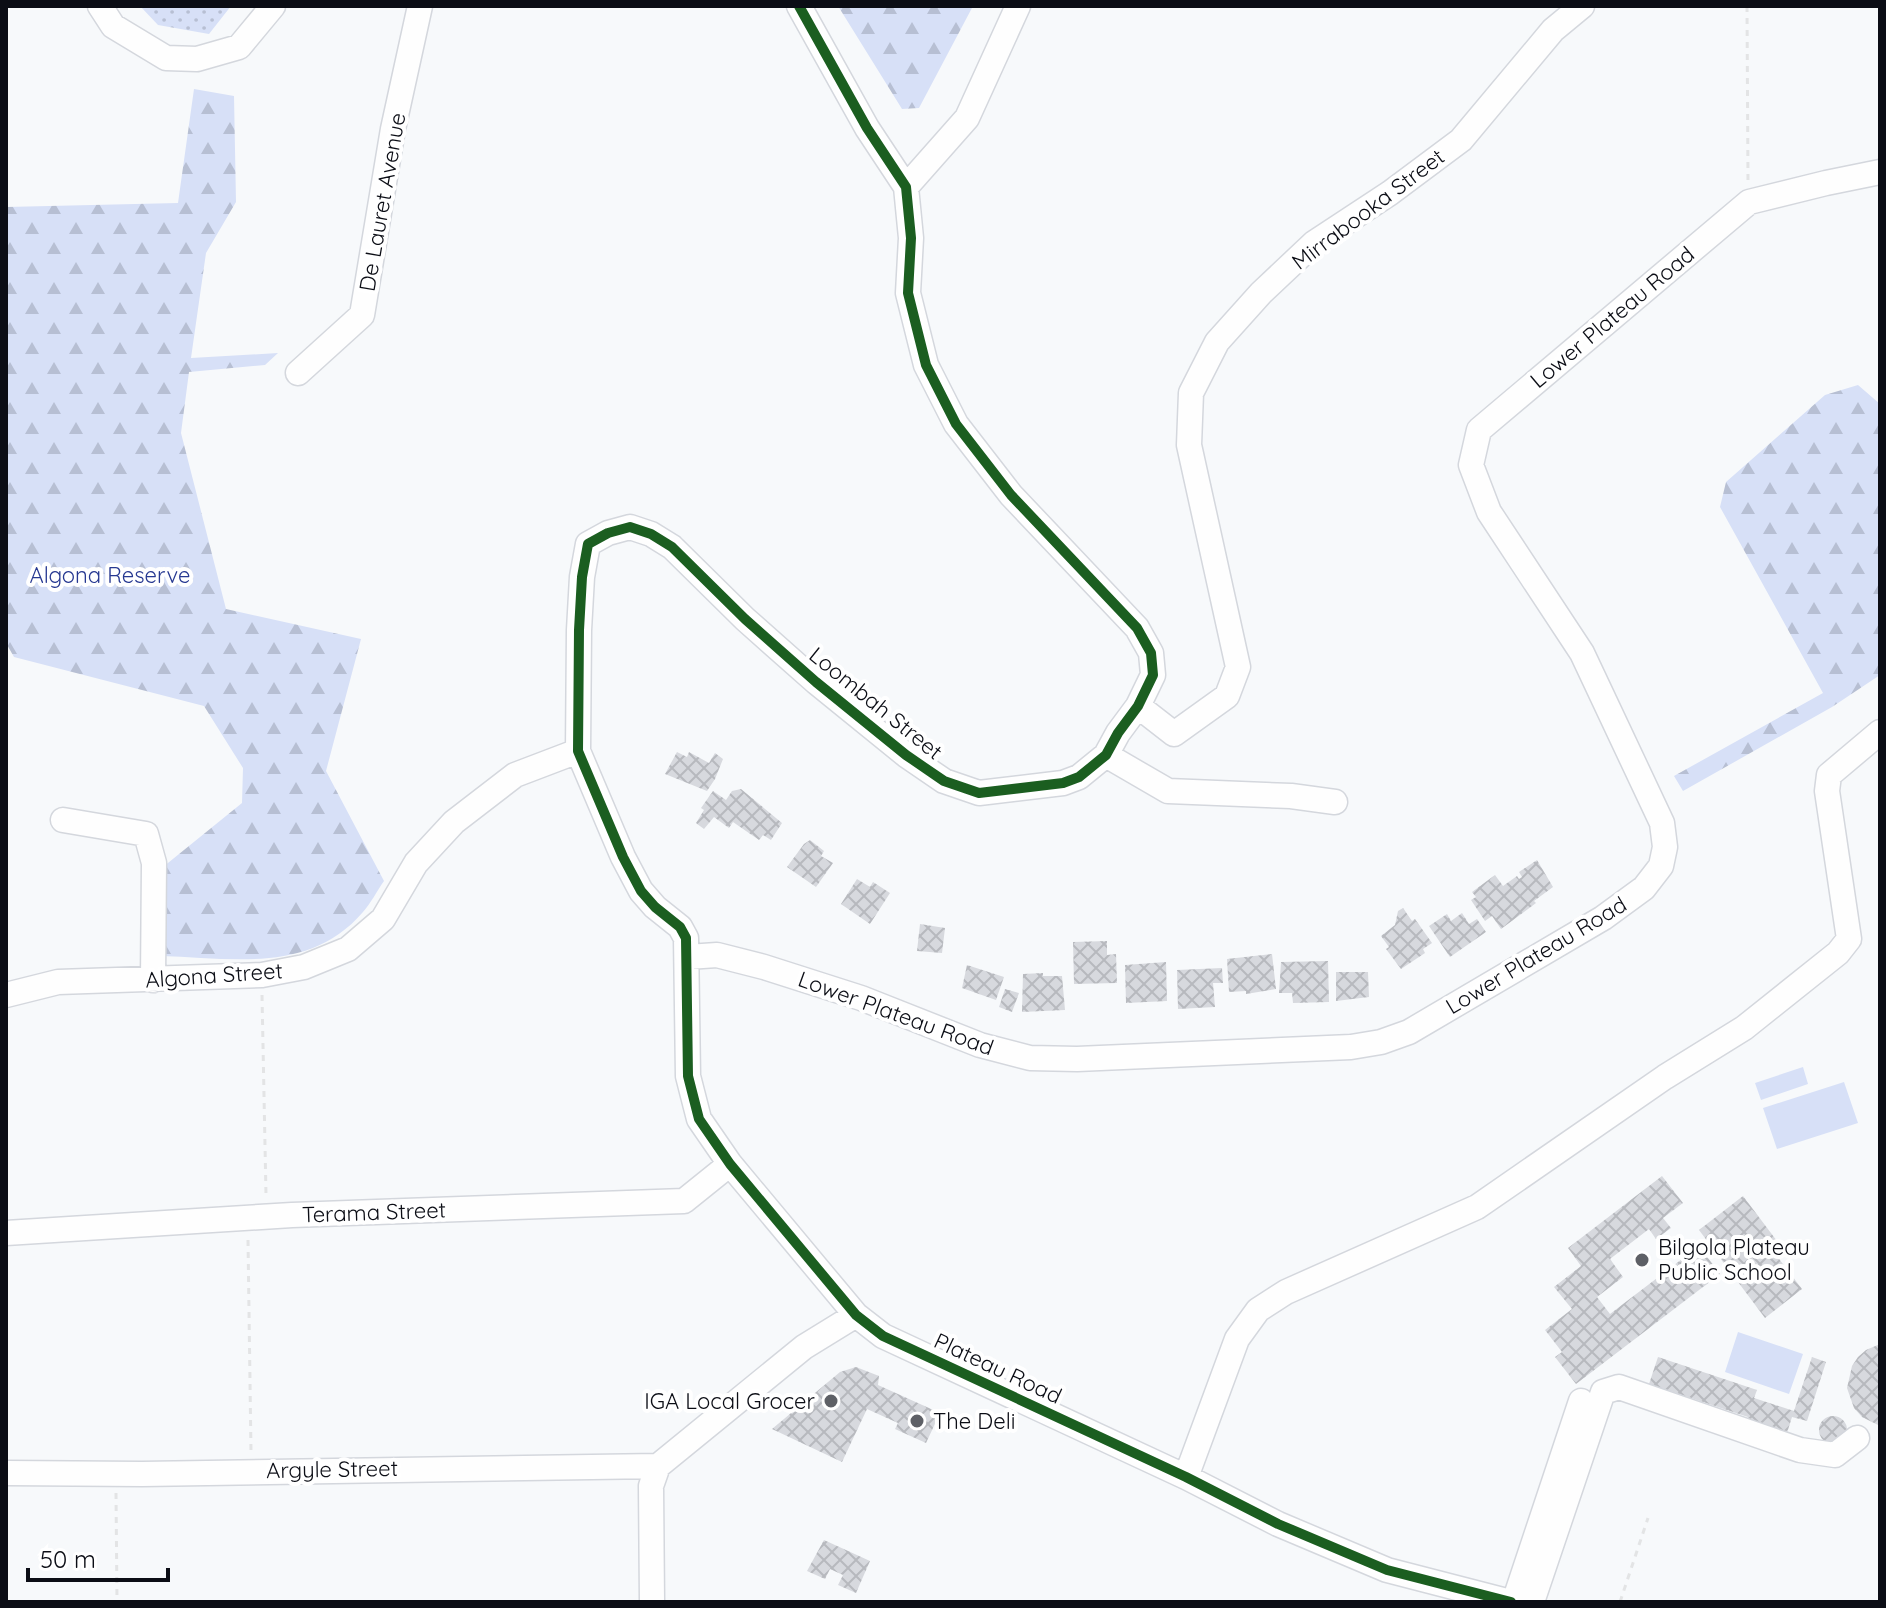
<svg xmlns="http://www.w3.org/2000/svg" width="1886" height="1608" font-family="Quicksand,sans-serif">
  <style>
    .forest { fill: url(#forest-firs) }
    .park { fill: url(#park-dots) }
    .pitch { fill: #d7e0f7 }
    .building { fill: url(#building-cross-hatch) }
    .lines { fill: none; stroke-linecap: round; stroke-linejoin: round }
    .minor-casing { stroke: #d4d7dd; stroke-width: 27 }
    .path { stroke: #e3e4e5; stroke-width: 3; stroke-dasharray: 6 6; stroke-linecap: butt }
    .minor { stroke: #fefefe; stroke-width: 24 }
    .cycleway-casing { stroke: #fff; stroke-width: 15 }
    .cycleway { stroke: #1b5e20; stroke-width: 10 }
    .poi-dot { fill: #5e6066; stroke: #fff; stroke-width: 3 }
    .labels { text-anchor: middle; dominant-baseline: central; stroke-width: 8; stroke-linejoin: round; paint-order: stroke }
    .street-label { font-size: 22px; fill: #0b0d15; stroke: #fff }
    .park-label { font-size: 22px; fill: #263891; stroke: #fff }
    .poi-label { font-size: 22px; fill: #0b0d15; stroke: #fff; text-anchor: start }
  </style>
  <defs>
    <pattern id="forest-firs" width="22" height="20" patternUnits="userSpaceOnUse" patternTransform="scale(2)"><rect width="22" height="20" fill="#d7e0f7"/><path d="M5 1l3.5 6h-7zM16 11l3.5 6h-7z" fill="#b7bfd3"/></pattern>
    <pattern id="park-dots" width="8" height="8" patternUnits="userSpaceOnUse" patternTransform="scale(2)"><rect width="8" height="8" fill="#d7e0f7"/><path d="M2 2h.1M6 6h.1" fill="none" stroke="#b7bfd3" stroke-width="1.8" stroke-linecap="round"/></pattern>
    <pattern id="building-cross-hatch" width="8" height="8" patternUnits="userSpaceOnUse" patternTransform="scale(2)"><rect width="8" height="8" fill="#d7d9de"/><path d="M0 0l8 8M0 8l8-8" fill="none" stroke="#b7b9be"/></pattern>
  </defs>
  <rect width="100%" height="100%" fill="#f7f9fb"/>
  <path class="forest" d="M838,6H973L919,108L902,109Z
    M194,89L234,96L236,202L206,253L191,358L278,353L265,365L189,372L181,433L226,609L361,639L326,771L384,881C377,891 371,903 363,912C310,974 233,958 161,956L163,867L242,803L243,768L204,706L14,657L6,643V207L178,203Z
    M1858,385L1880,404V675L1832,707L1683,791L1674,776L1823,693L1720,507L1726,482L1825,395Z"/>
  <path class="park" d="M140,6H231L209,34L158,25Z"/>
  <path class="pitch" d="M1803,1067L1808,1084L1761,1100L1755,1083Z
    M1844,1082L1858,1123L1777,1149L1763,1108Z
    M1738,1332L1803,1354L1789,1394L1725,1372Z"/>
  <path class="building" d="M677,752L687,757L689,752L709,763L715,753L723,759L715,779L707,791L665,774Z
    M741,789L782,823L771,840L763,835L759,840L733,822L729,828L714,817L704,829L696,823L704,810L701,808L713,791L726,800L732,791Z
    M810,840L824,851L821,856L833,863L816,887L787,867L804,844Z
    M1537,860L1553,887L1534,901L1536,903L1501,929L1492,916L1485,921L1471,900L1476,897L1472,892L1495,875L1503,886L1517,876L1519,879L1522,877L1519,872Z
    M857,879L870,887L873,882L890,893L870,924L841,904Z
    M1403,908L1412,921L1415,919L1432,943L1423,949L1425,953L1401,969L1386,949L1389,947L1381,936L1395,925L1398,911Z
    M1462,913L1469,924L1477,919L1486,932L1450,957L1429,926L1447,914L1451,921Z
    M920,924L945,928L942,953L917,951Z
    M1107,941V955L1116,954L1117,983L1074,984L1073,942Z
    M1272,954L1276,989L1246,994V991L1229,992L1227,959Z
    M1328,961L1329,1002L1293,1003L1292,993H1279L1281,962Z
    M1166,962L1167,1001L1126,1003L1125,965Z
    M967,965L1004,977L996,1000L962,988Z
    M1222,968L1223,983H1213L1215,1007L1178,1009L1177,970Z
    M1336,972H1368L1369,997L1336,1001Z
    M1043,973V976H1062L1065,1010L1022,1012L1023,974Z
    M1005,989L1019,993L1012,1012L999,1007Z
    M1662,1176L1683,1203L1663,1218L1671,1228L1656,1239L1649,1229L1610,1259L1623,1277L1597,1297L1610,1314L1699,1246L1720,1274L1576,1384L1555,1357L1562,1352L1545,1330L1572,1309L1554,1287L1581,1266L1568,1248Z
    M1743,1196L1783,1249L1776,1255L1802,1289L1765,1318L1699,1230Z
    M1880,1344V1426L1862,1417L1854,1408L1847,1388L1852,1366L1858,1357L1866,1350Z
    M1658,1357L1757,1390L1754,1398L1794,1411L1812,1357L1826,1362L1807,1421L1792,1417L1787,1433L1747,1420L1748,1417L1649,1384Z
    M856,1367L879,1376L878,1385L940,1413L926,1443L895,1429L898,1423L867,1409L842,1462L772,1429L840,1372Z
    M1819 1430a14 14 0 1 1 28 0a14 14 0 1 1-28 0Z
    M824,1540L870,1561L856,1593L838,1585L843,1575L830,1569L825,1579L807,1571Z"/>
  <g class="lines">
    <g class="minor-casing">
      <path id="minor" d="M100,6L113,26L166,58L197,59L239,47L273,6
        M799,6L867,128L906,187L911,238L908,293L926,365L956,424L1011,495L1137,628L1151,653L1153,675L1138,706L1118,733L1106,755L1079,777L1063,783L979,793L944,781L906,755L816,682L745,619L672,547L651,534L630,527L608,533L588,544L582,577L579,630L578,751L623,857L641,891L655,907L680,927L686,938L688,1076L699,1119L730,1164L856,1315L883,1336L1186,1477L1278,1524L1387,1570L1511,1602
        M906,187L967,118L1018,6
        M298,373L362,315L393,129L420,6
        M1138,706L1174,734L1227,696L1238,667L1189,445L1191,393L1217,342L1261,293L1314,243L1390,193L1461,140L1553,30L1582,6
        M1106,755L1168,791L1291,796L1335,802
        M63,820L146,834L154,863L153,980
        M688,957L717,955L764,967L861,998L980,1045L1030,1058L1077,1059L1351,1047L1381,1042L1409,1032L1603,918L1644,888L1661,866L1665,847L1662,823L1582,653L1489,512L1471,465L1479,430L1749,202L1826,183L1880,172
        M6,995L58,982L262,975L304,967L348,949L383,919L416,863L454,822L515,775L578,751
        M6,1233L292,1215L684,1201L730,1164
        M6,1473L142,1474L658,1466
        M1186,1477L1237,1339L1258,1310L1286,1292L1477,1207L1665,1077L1744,1028L1838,953L1849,939L1827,791L1829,775L1880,732
        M652,1602L651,1486L658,1466L804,1347L856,1315
        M1514,1602L1581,1401
        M1532,1602L1603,1392L1619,1387L1800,1450L1835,1455L1857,1438"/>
    </g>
    <path class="path" d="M1747,6L1748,182
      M262,995L266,1195
      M248,1240L251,1452
      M116,1493L117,1602
      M1620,1602L1648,1518"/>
    <use href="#minor" class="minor"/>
    <g class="cycleway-casing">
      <path id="cycleway" d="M799,6L867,128L906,187L911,238L908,293L926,365L956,424L1011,495L1137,628L1151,653L1153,675L1138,706L1118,733L1106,755L1079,777L1063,783L979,793L944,781L906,755L816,682L745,619L672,547L651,534L630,527L608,533L588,544L582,577L579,630L578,751L623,857L641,891L655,907L680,927L686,938L688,1076L699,1119L730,1164L856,1315L883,1336L1186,1477L1278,1524L1387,1570L1511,1602"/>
    </g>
    <use href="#cycleway" class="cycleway"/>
  </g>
  <g class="poi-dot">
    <circle cx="1642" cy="1260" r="8"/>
    <circle cx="831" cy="1401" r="8"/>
    <circle cx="917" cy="1421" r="8"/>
  </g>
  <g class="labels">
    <g class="street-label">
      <text transform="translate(382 202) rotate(-80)">De Lauret Avenue</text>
      <text transform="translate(1368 209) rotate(-37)">Mirrabooka Street</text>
      <text transform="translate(1612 317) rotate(-40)">Lower Plateau Road</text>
      <text transform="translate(876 703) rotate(39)">Loombah Street</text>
      <text transform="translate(1536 955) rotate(-31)">Lower Plateau Road</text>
      <text transform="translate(214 975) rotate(-4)">Algona Street</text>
      <text transform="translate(896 1013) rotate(20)">Lower Plateau Road</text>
      <text transform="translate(374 1212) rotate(-2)">Terama Street</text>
      <text transform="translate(998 1368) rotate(25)">Plateau Road</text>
      <text transform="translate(332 1469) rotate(-1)">Argyle Street</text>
    </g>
    <g class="park-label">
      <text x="110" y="575">Algona Reserve</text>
    </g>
    <g class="poi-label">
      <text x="1658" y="1247">Bilgola Plateau<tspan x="1658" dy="25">Public School</tspan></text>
      <text x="815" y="1401" text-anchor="end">IGA Local Grocer</text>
      <text x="933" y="1421">The Deli</text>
    </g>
  </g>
  <rect width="1886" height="1608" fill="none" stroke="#0b0d15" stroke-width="16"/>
  <path d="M28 1568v12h140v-12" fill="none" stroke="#0b0d15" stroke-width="4"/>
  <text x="40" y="1568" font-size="24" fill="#0b0d15" stroke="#ffffff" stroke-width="6" paint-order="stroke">50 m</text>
</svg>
